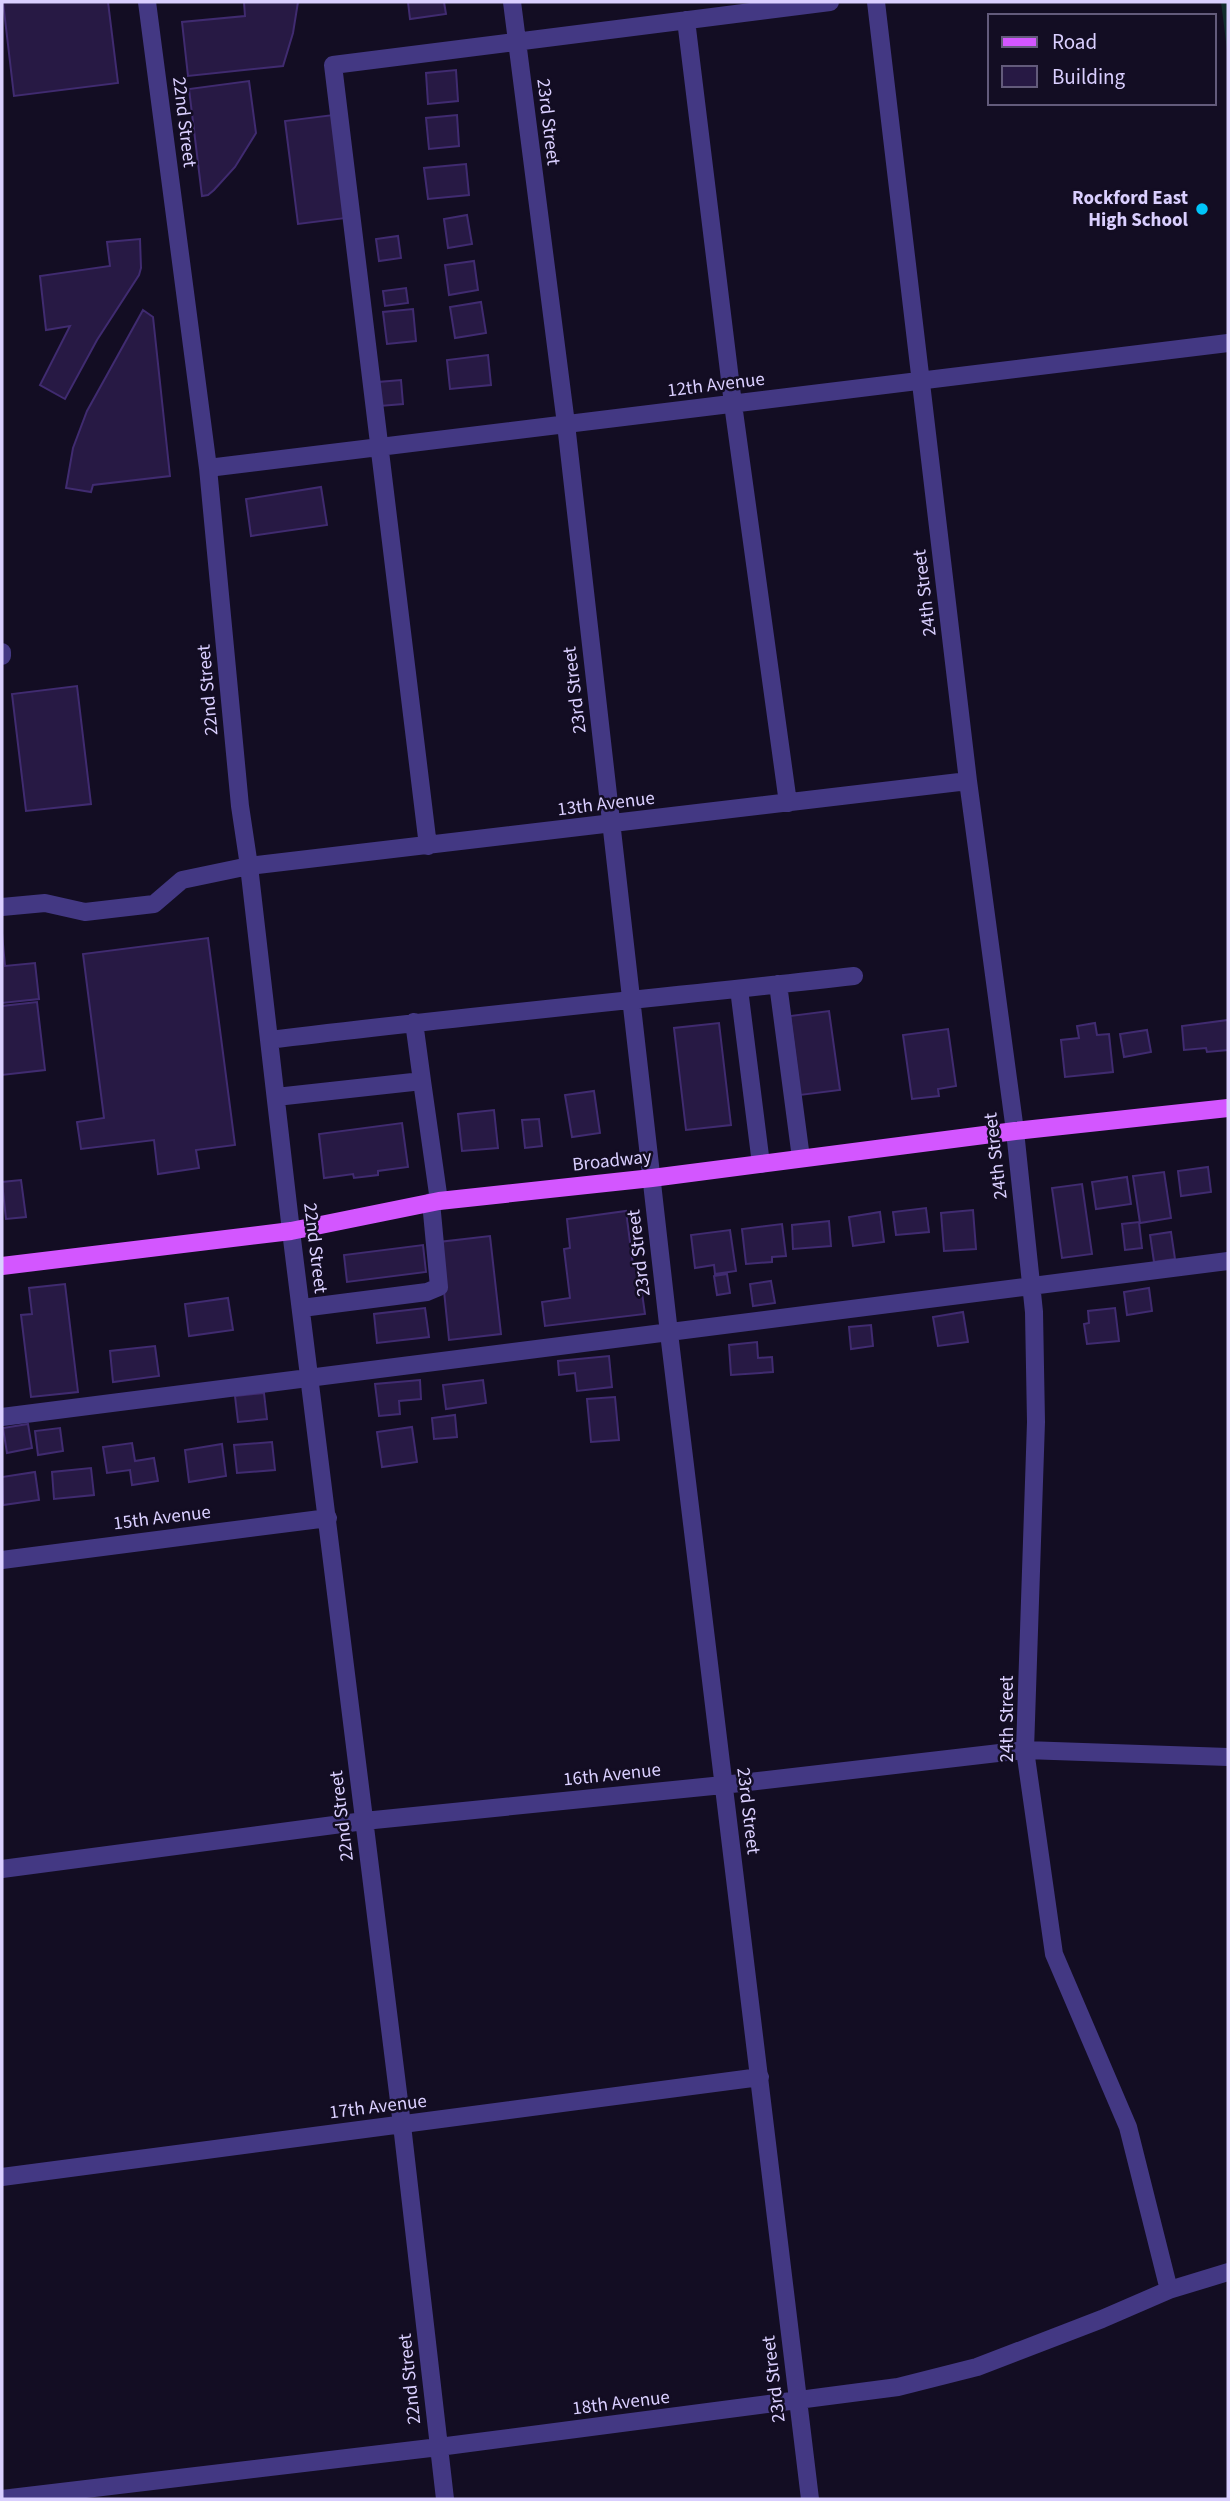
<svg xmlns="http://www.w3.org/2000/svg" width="1230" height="2501" font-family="'Source Sans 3',sans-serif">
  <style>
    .green { fill: #102b2d }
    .building { fill: #271944; stroke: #402b70; stroke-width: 2 }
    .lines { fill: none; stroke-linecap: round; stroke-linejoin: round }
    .minor { stroke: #433883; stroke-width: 18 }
    .major { stroke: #d356ff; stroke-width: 18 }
    .poi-dot { fill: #00c5fa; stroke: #130d23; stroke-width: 2.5 }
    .labels { text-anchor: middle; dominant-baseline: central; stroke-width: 5; stroke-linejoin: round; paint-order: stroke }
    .street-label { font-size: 19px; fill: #dacfff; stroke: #130d23 }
    .poi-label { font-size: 19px; font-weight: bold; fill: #dacfff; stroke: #130d23; text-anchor: end }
  </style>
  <rect width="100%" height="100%" fill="#130d23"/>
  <path class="green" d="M1221,2H1228V58Z"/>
  <path class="building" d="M3,2H108L118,83L14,96Z
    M244,2H298L293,33L283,66L188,76L182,22L245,16Z
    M408,2H444L446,14L410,19Z
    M456,70L458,101L428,104L426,73Z
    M249,81L256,133L235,167L214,190L208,195L202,196L189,89Z
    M333,115L346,218L298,224L285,121Z
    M457,115L459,146L429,149L426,118Z
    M466,164L469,195L428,199L424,168Z
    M467,215L472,244L448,248L444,219Z
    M398,236L401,258L379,261L376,239Z
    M140,239L141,268L139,275L97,340L65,399L40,385L70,326L46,330L40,276L110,266L107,242Z
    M474,261L478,290L449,295L445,265Z
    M406,288L408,303L385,306L383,291Z
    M481,302L486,333L455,338L450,307Z
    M413,309L416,341L387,344L383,312Z
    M143,310L153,317L170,476L93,485L91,492L66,488L73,448L87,411Z
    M488,355L491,385L450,389L447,360Z
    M401,380L403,404L380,406L378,382Z
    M321,487L327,525L251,536L246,499Z
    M77,686L91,804L26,811L12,694Z
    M2,933L5,966L35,963L39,999L2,1003Z
    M208,938L235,1145L196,1150L199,1168L158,1174L154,1140L81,1149L77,1122L104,1118L83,954Z
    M37,1002L45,1070L2,1075V1006Z
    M829,1011L840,1090L800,1095L790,1016Z
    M1228,1020V1050L1207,1052L1206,1048L1184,1050L1182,1026Z
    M719,1023L731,1125L686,1130L674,1028Z
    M1095,1023L1097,1035L1109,1034L1113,1072L1065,1077L1061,1040L1079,1038L1077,1026Z
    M948,1029L956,1086L938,1089L939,1096L912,1099L903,1035Z
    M1147,1030L1151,1052L1124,1057L1120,1034Z
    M594,1091L600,1133L572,1137L565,1095Z
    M494,1110L498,1148L462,1151L458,1114Z
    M539,1119L542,1146L525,1148L522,1120Z
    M402,1123L408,1167L378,1171V1175L354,1178L353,1174L324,1178L319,1134Z
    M1208,1167L1211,1192L1181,1196L1178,1171Z
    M1164,1172L1171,1218L1140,1223L1133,1176Z
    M1127,1177L1131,1204L1096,1209L1092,1182Z
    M21,1180L26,1217L6,1219L2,1182Z
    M1082,1184L1092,1254L1062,1258L1052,1188Z
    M926,1208L929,1232L896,1235L893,1212Z
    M973,1210L976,1249L944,1251L941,1213Z
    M626,1211L633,1265H638L645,1314L545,1326L542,1302L570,1298L564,1249L570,1248L567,1219Z
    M880,1212L884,1242L853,1246L849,1217Z
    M829,1221L831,1246L793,1249L792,1225Z
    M1139,1222L1142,1248L1125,1250L1122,1224Z
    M782,1224L786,1256L772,1257V1262L746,1264L742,1229Z
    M730,1230L736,1271L715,1274L714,1265L695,1268L691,1235Z
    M1171,1232L1175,1259L1154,1262L1150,1235Z
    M490,1236L501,1334L449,1340L439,1242Z
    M423,1245L426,1272L347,1282L344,1255Z
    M727,1274L730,1293L717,1295L714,1276Z
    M771,1281L775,1303L753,1306L750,1284Z
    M65,1284L78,1392L31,1397L21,1315L32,1314L29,1288Z
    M1149,1288L1152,1311L1127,1315L1124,1292Z
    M228,1298L233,1330L189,1336L185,1304Z
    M425,1308L429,1337L377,1343L374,1314Z
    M1115,1308L1119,1341L1087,1344L1084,1324L1089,1323L1088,1311Z
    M963,1312L968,1342L938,1346L933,1317Z
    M871,1325L873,1346L851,1349L849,1327Z
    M757,1342L758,1358L772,1357L773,1372L731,1375L729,1345Z
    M155,1346L159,1376L113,1382L110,1351Z
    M609,1356L612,1387L577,1391L575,1373L559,1375L558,1361Z
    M420,1380L421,1399L399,1401L400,1414L379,1416L375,1384Z
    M483,1380L486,1403L446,1409L443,1385Z
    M264,1393L267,1419L238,1422L235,1396Z
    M615,1397L619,1440L591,1442L587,1399Z
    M455,1415L457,1437L434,1439L432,1418Z
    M28,1424L32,1448L7,1453L3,1428Z
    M412,1427L417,1462L382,1467L377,1432Z
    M60,1428L63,1451L38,1455L35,1431Z
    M272,1442L275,1470L237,1473L234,1445Z
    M132,1443L135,1461L154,1458L158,1481L132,1485L130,1470L107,1473L103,1447Z
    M222,1444L226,1476L189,1482L185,1450Z
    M91,1468L94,1495L54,1499L52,1472Z
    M35,1472L39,1500L3,1505L2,1477Z"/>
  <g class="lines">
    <path class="minor" d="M147,2L208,468L240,806L249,866L291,1231L402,2125L445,2499
      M512,2L566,424L669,1333L810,2499
      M876,2L968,781L1015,1131L1034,1312L1036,1422L1025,1750L1054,1954L1128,2127L1169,2290
      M686,20L733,404L788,803
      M208,468L1228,343
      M2,652V656
      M428,846L333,65L830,2
      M2,907L45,903L85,912L154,904L182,880L249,866L968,781
      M778,984L801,1158
      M739,989L761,1164
      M414,1022L422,1081
      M269,1040C464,1016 659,998 854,976
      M276,1097L422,1081L439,1201
      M302,1308L427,1292L439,1287L431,1202
      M2,1417L1228,1261
      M2,1560L328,1518
      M2,1869L364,1821L723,1785L1025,1750L1228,1757
      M2,2177L760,2077
      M2,2499L439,2447L898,2387L977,2367L1102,2319L1169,2290L1228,2272"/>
    <path class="major" d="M2,1266L291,1231L439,1201L652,1178L1015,1131L1228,1108"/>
  </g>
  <circle class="poi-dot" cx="1202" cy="209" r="7"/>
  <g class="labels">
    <g class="street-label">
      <text transform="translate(184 122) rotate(83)">22nd Street</text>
      <text transform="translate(548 122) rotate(83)">23rd Street</text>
      <text transform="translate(716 385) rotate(-7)">12th Avenue</text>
      <text transform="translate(925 593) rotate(-97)">24th Street</text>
      <text transform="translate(208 690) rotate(-95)">22nd Street</text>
      <text transform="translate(575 690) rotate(-97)">23rd Street</text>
      <text transform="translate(606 804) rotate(-7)">13th Avenue</text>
      <text transform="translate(996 1156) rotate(-97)">24th Street</text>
      <text transform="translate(612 1161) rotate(-6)">Broadway</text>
      <text transform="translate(315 1248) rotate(83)">22nd Street</text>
      <text transform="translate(639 1253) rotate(-97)">23rd Street</text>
      <text transform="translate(162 1518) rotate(-7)">15th Avenue</text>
      <text transform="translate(1007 1719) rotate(-90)">24th Street</text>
      <text transform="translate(612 1775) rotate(-6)">16th Avenue</text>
      <text transform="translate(748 1811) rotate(83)">23rd Street</text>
      <text transform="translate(342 1816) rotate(-97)">22nd Street</text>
      <text transform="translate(378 2107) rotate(-7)">17th Avenue</text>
      <text transform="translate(410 2379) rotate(-96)">22nd Street</text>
      <text transform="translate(774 2379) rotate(-97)">23rd Street</text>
      <text transform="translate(621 2403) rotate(-7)">18th Avenue</text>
    </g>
    <g class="poi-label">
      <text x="1188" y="198">Rockford East<tspan x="1188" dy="22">High School</tspan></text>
    </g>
  </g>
  <rect width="1230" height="2501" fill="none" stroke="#dacfff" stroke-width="7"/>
  <rect x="988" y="14" width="228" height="91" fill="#130d23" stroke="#635b7b" stroke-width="2"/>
  <rect x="1002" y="37" width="35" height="10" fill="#d356ff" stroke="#635b7b" stroke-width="2"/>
  <text x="1052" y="49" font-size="21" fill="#dacfff">Road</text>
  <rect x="1002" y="66" width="35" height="21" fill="#271944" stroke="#635b7b" stroke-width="2"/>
  <text x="1052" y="84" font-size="21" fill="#dacfff">Building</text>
</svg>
